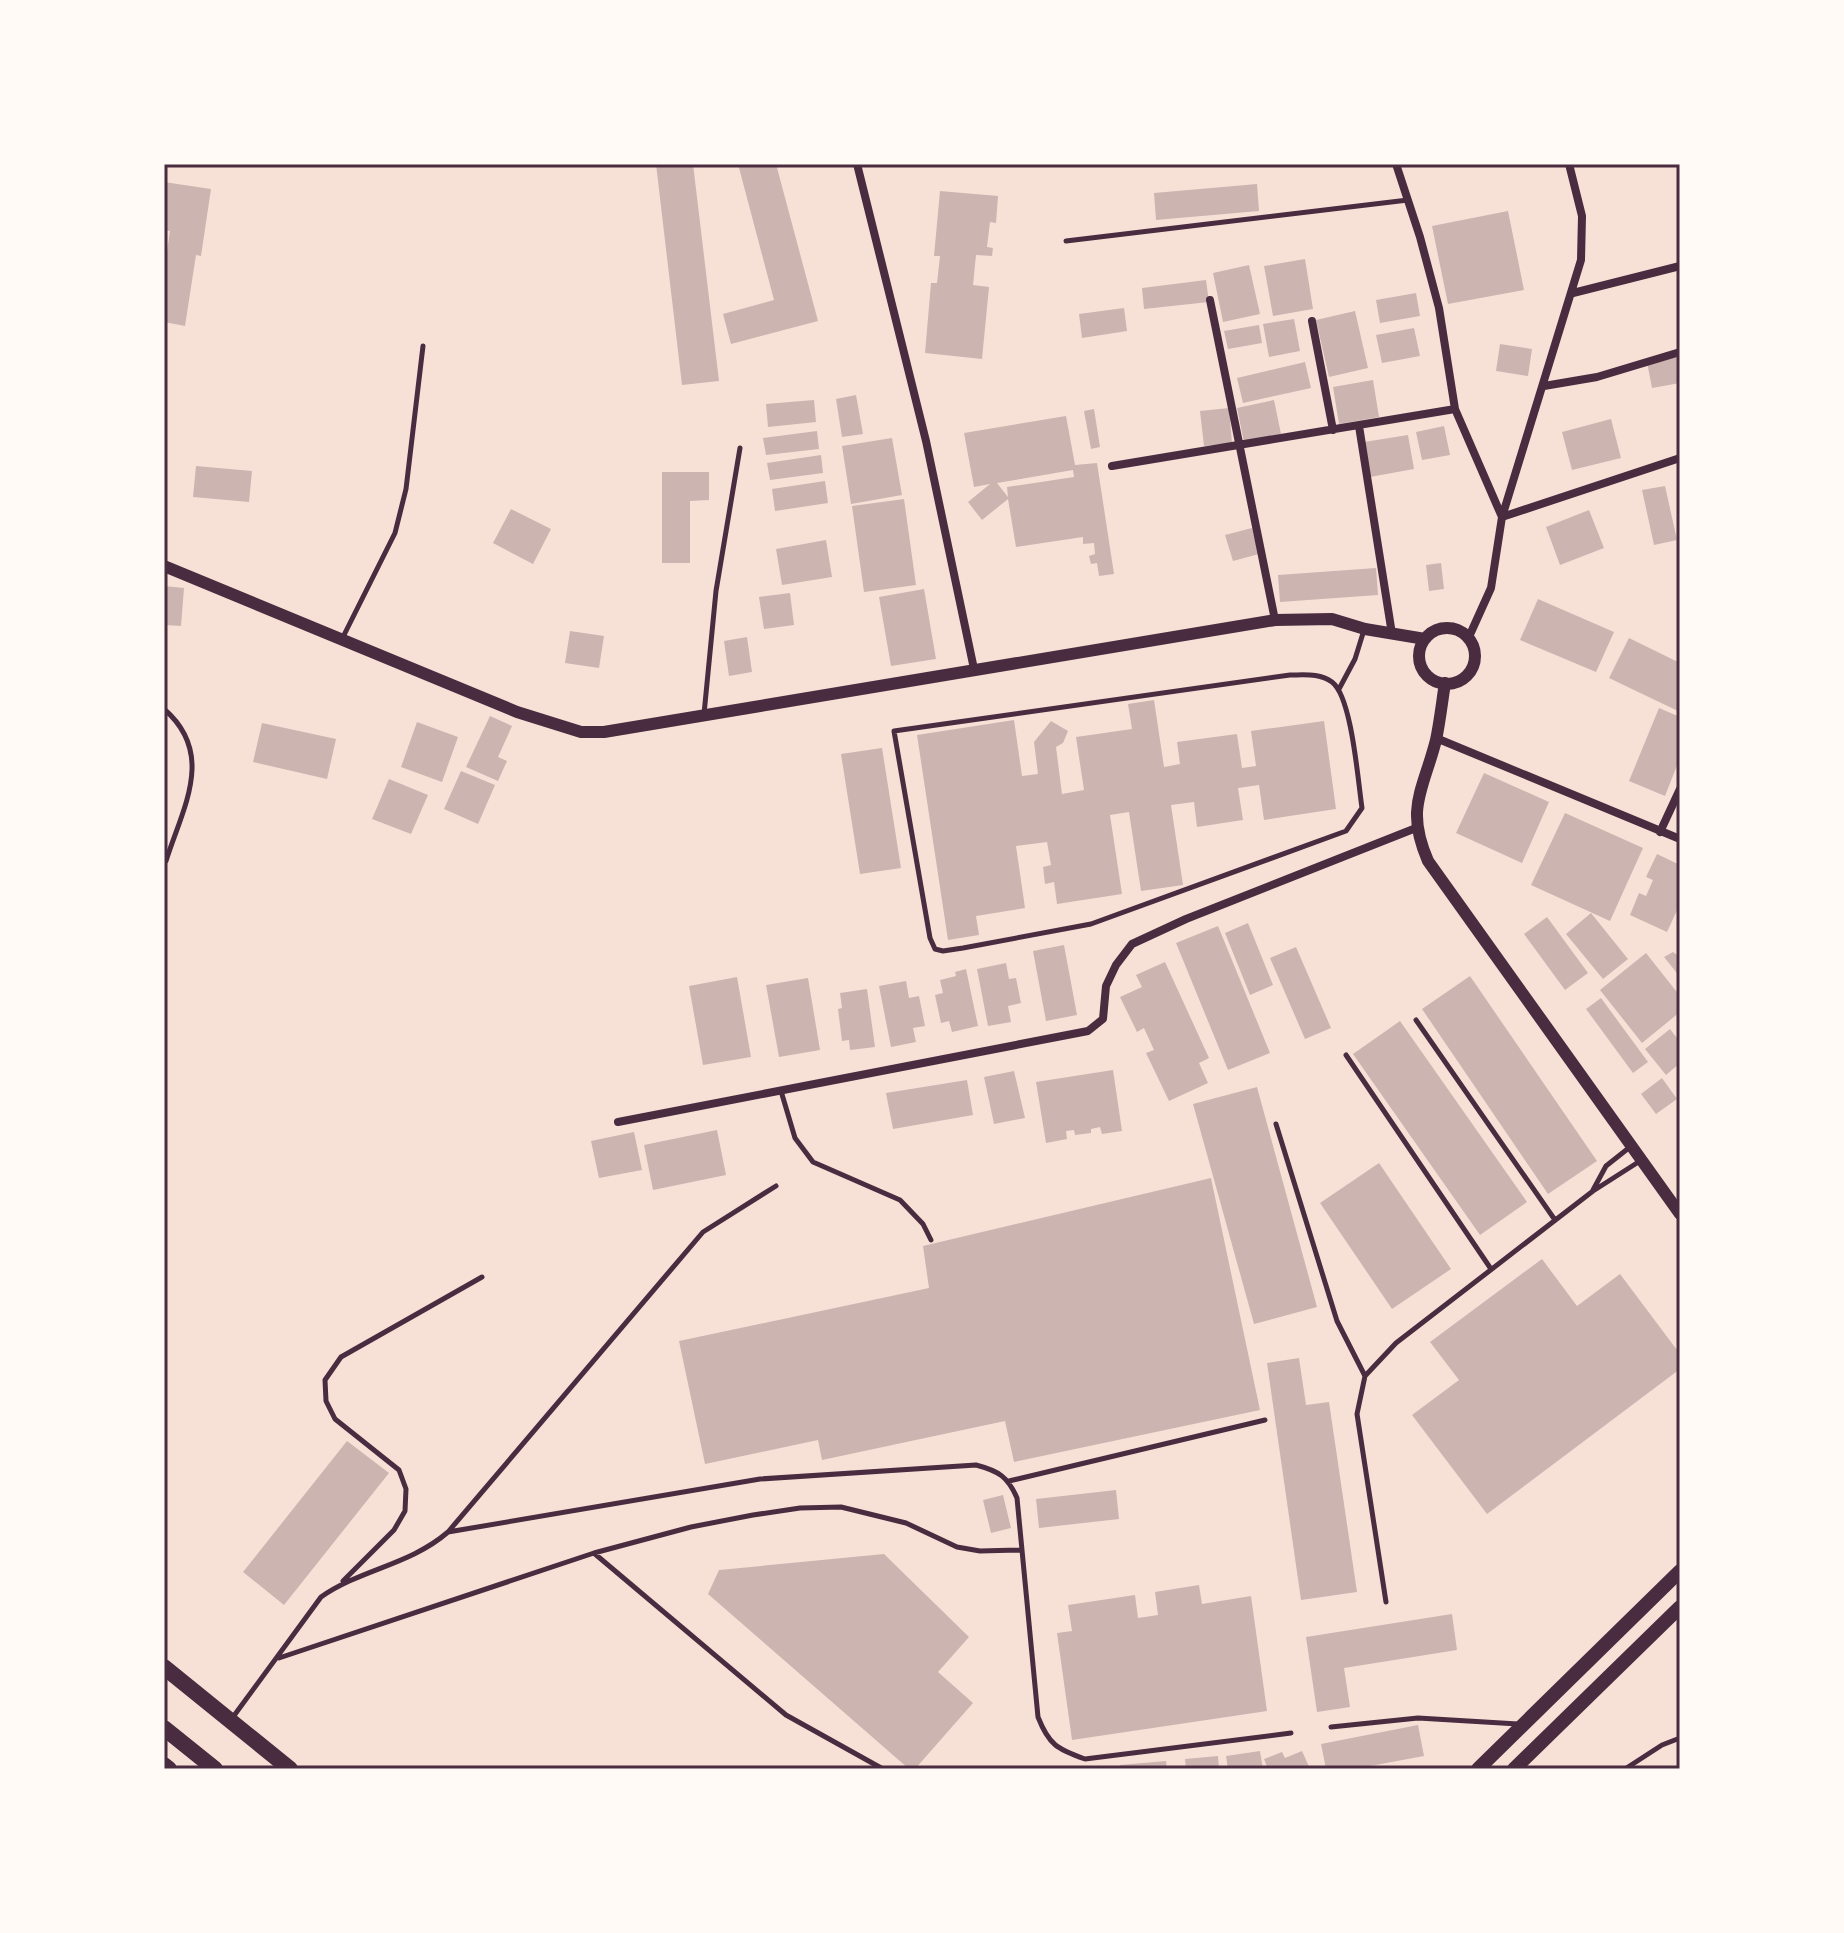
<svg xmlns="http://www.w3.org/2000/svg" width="1844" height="1933" font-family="'Public Sans',sans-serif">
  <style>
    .building { fill: #ccb4b1; fill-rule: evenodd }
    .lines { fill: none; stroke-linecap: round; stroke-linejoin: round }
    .service { stroke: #4a2c40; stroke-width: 5 }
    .minor { stroke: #4a2c40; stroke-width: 8 }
    .tertiary { stroke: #4a2c40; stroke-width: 12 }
    .secondary { stroke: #4a2c40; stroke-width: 14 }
    .primary { stroke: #4a2c40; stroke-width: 16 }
    .trunk { stroke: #4a2c40; stroke-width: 16 }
    .neatline { fill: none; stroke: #4a2c40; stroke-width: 3 }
  </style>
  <rect width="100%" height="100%" fill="#f7e1d7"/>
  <path class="building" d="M656,164H693L719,381L682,385Z
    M738,164H776L818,321L731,344L723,314L774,300Z
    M164,182L211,189L201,256L196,255L185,326L164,322V272L170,231L164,230Z
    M1257,184L1259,211L1156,220L1154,193Z
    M940,191L998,196L996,223L990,222L987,247L993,248L992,256L976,255L973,285L989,287L982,359L925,353L931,283H937L940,256H934Z
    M1508,211L1524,290L1448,304L1432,226Z
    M1305,259L1313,309L1273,316L1264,266Z
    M1249,265L1260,314L1223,322L1213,273Z
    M1206,280L1209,302L1144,309L1142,288Z
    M1416,293L1420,316L1380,323L1376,300Z
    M1124,308L1127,331L1082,338L1079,314Z
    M1355,311L1368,368L1329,377L1316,320Z
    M1294,319L1300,351L1269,357L1263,324Z
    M1259,325L1262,343L1228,349L1224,331Z
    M1414,328L1420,356L1382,363L1376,335Z
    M1500,344L1532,349L1528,376L1496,371Z
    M1680,356V383L1652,388L1647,362Z
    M1305,362L1311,388L1243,403L1237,378Z
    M1373,380L1379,417L1339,424L1333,387Z
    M856,395L863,434L842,437L836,399Z
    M814,400L816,422L768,427L766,404Z
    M1274,400L1281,434L1244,442L1237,408Z
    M1229,408L1232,443L1204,446L1200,411Z
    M1094,409L1100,447L1091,449L1084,411Z
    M1066,416L1075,465L1097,463L1114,574L1099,576L1097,563L1091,564L1089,556L1095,554L1094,543L1083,544V537L1016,547L1008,499L982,520L968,502L990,484L974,487L964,433ZM1073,470L1074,477L1007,487L1008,497L997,483Z
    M1611,419L1621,458L1572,470L1562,432Z
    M1444,426L1450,455L1422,460L1416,432Z
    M817,431L819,449L766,455L763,438Z
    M1408,435L1414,469L1370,477L1364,442Z
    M892,438L902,495L851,504L842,446Z
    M821,455L823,473L770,480L767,463Z
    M196,466L252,471L249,502L193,497Z
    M662,472H709V500L690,501V563H662Z
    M825,481L828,503L775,511L772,489Z
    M1665,486L1677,540L1654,545L1642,490Z
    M904,499L916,585L864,592L852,506Z
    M511,509L551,529L533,564L493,543Z
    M1589,510L1604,548L1560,565L1546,527Z
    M1252,528L1259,554L1233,561L1225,535Z
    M826,540L832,577L782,585L776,549Z
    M1441,563L1444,589L1429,591L1426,565Z
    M1376,568L1378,595L1280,602L1278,575Z
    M164,586L184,588L181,626L164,625Z
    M924,589L936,659L891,666L879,597Z
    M790,593L794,625L764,629L759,597Z
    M1538,599L1614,632L1596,672L1520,640Z
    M570,631L604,636L599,668L565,663Z
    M747,637L752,672L729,676L724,641Z
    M1629,638L1680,663V712L1609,678Z
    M1154,700L1164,767L1180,764L1177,742L1237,734L1242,768L1256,766L1251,731L1324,721L1336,809L1264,820L1259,785L1238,788L1243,820L1197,827L1194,802L1171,805L1183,885L1141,891L1129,812L1110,815L1122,894L1057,904L1054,882L1045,884L1043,867L1051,865L1047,842L1016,846L1025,908L976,916L979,935L948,940L917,735L1014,720L1022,776L1038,774L1034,742L1051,721L1068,731L1063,743L1056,747L1062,794L1084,790L1076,737L1132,729L1128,704Z
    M1659,708L1680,717V758L1665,796L1629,781Z
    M490,716L512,726L498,757L507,761L498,781L466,767Z
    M417,722L458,737L442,782L401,767Z
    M262,723L336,739L327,779L253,762Z
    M882,748L901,868L860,874L841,754Z
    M461,771L495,785L478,824L444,809Z
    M1484,773L1549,802L1522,863L1456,833Z
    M389,779L428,795L411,834L372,819Z
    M1565,813L1643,848L1610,921L1531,885Z
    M1657,854L1680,865V904L1667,932L1630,915L1639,893L1646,896L1653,880L1646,877Z
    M1591,913L1628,959L1603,979L1566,934Z
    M1547,917L1588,973L1565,990L1524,934Z
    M1248,923L1273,985L1250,995L1225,933Z
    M1218,926L1270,1053L1228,1070L1176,943Z
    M1064,945L1077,1015L1046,1021L1033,951Z
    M1296,947L1331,1028L1305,1039L1270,958Z
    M1673,952L1680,957V977L1664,957Z
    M1646,953L1680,996V1012L1642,1043L1600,990Z
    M1165,962L1209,1058L1199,1063L1208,1083L1169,1101L1146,1053L1154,1050L1144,1028L1137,1032L1120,997L1142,987L1136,975Z
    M1006,963L1009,979L1016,978L1021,1003L1008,1006L1011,1022L988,1026L977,969Z
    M966,969L978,1026L952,1032L949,1021L941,1023L935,995L943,993L940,980L956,976L955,972Z
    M1470,976L1597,1161L1548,1194L1422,1009Z
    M737,977L751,1057L703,1065L689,986Z
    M808,978L820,1050L779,1057L766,985Z
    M906,981L909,998L919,996L925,1026L913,1028L916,1042L891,1047L879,986Z
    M867,989L875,1047L850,1050L849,1040L842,1041L838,1009L842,1008L840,993Z
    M1601,998L1648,1062L1633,1073L1586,1009Z
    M1400,1021L1527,1202L1480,1235L1353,1054Z
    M1670,1029L1680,1042V1063L1666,1075L1645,1049Z
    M1113,1070L1122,1131L1102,1134L1100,1127L1091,1129V1133L1075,1135L1074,1130L1066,1131L1067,1139L1046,1143L1036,1082Z
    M1014,1071L1025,1118L994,1124L984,1077Z
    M1662,1078L1677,1099L1656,1114L1641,1094Z
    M967,1080L973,1115L893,1129L886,1093Z
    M1257,1087L1317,1307L1254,1324L1193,1104Z
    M717,1130L726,1175L653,1190L644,1145Z
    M634,1132L642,1170L599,1178L591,1141Z
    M1379,1163L1451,1269L1392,1309L1320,1203Z
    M1211,1178L1260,1410L1014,1462L1005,1421L822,1460L818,1440L705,1464L679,1341L929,1288L923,1246Z
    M1542,1259L1577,1306L1620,1274L1680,1354V1369L1487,1514L1412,1415L1459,1380L1430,1342Z
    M1299,1358L1306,1405L1329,1402L1357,1592L1301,1600L1267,1363Z
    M347,1441L389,1473L284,1605L243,1572Z
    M1116,1490L1119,1519L1039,1528L1036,1499Z
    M1003,1495L1011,1528L991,1533L983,1500Z
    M884,1554L969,1637L938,1672L973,1703L915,1769H909L708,1594L719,1570Z
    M1199,1585L1202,1604L1251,1596L1267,1711L1072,1740L1057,1633L1072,1631L1068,1605L1135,1595L1138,1618L1158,1615L1155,1592Z
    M1452,1614L1457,1650L1344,1668L1350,1707L1317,1712L1306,1637Z
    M1418,1725L1424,1756L1354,1769H1326L1321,1744Z
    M1260,1751L1263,1769H1228L1226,1756Z
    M1302,1751L1310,1769H1268L1264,1759L1282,1752L1285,1758Z
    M1218,1756L1219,1769H1186L1185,1759Z
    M1166,1761L1167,1769H1120V1765Z"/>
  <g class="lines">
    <path class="service" d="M1066,241L1408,200
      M342,639L395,533L406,489L423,346
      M1290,675C1305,675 1320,673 1332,682C1352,697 1358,782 1362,808L1346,831L1091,924L963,948L943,951L935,949L930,938L894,731Z
      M1339,689L1355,659L1364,630
      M164,709C216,754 183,807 166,861
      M704,714L716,591L740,448
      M1416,1020L1555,1220
      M1346,1055L1491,1269
      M781,1091L795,1138L813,1162L900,1200L923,1224L931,1240
      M1276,1124L1337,1321L1365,1376
      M1593,1190L1606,1166L1630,1147
      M1009,1481L1265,1420
      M448,1532L760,1479L976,1465C999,1471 1008,1477 1017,1498L1038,1717C1049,1745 1057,1749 1085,1759L1291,1733
      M595,1554L786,1715L883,1769
      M343,1581L394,1530L405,1511L406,1489L399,1470L335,1419L326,1401L325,1380L341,1357L482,1277
      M1386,1602L1357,1414L1365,1376L1396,1343L1593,1191L1640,1161
      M279,1658L594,1553L691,1527L753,1515L800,1508L841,1507L906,1523L957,1547L980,1551L1022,1550
      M233,1717L321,1597C361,1569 410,1565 448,1532L703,1232L776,1186
      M1331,1727L1418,1718L1518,1724
      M1625,1769L1662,1745L1680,1738"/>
    <path class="minor" d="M857,164L926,441L974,669
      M1396,164L1420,237L1439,308L1455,409L1502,517L1680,458
      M1573,293L1680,266
      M1210,300L1275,620
      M1312,321L1333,430
      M1544,386L1597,377L1680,352
      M1359,426L1392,634
      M1112,466L1455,409
      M1468,639L1491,588L1502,517L1581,260L1582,216L1569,164
      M1436,738L1680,839
      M1660,832L1680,789
      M618,1122L1088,1031L1103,1019L1106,986L1116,965L1132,944L1186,919L1416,828"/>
    <path class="tertiary" d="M164,566L517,712L581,732H604L1275,620L1332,619L1365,629L1425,639
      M1419 656a28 28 0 1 1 56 0a28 28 0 1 1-56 0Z
      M1445,683C1442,702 1440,721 1436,740C1423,791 1405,808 1428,861L1680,1214"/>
    <path class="secondary" d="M1478,1769L1680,1571
      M1514,1769L1680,1607"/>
    <path class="primary" d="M164,1667L290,1769"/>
    <path class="trunk" d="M164,1728L215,1769
      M164,1765L169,1769"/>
  </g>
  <rect width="1844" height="1933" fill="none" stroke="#fffaf5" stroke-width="332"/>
  <rect x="166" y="166" width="1512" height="1601" class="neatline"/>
</svg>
